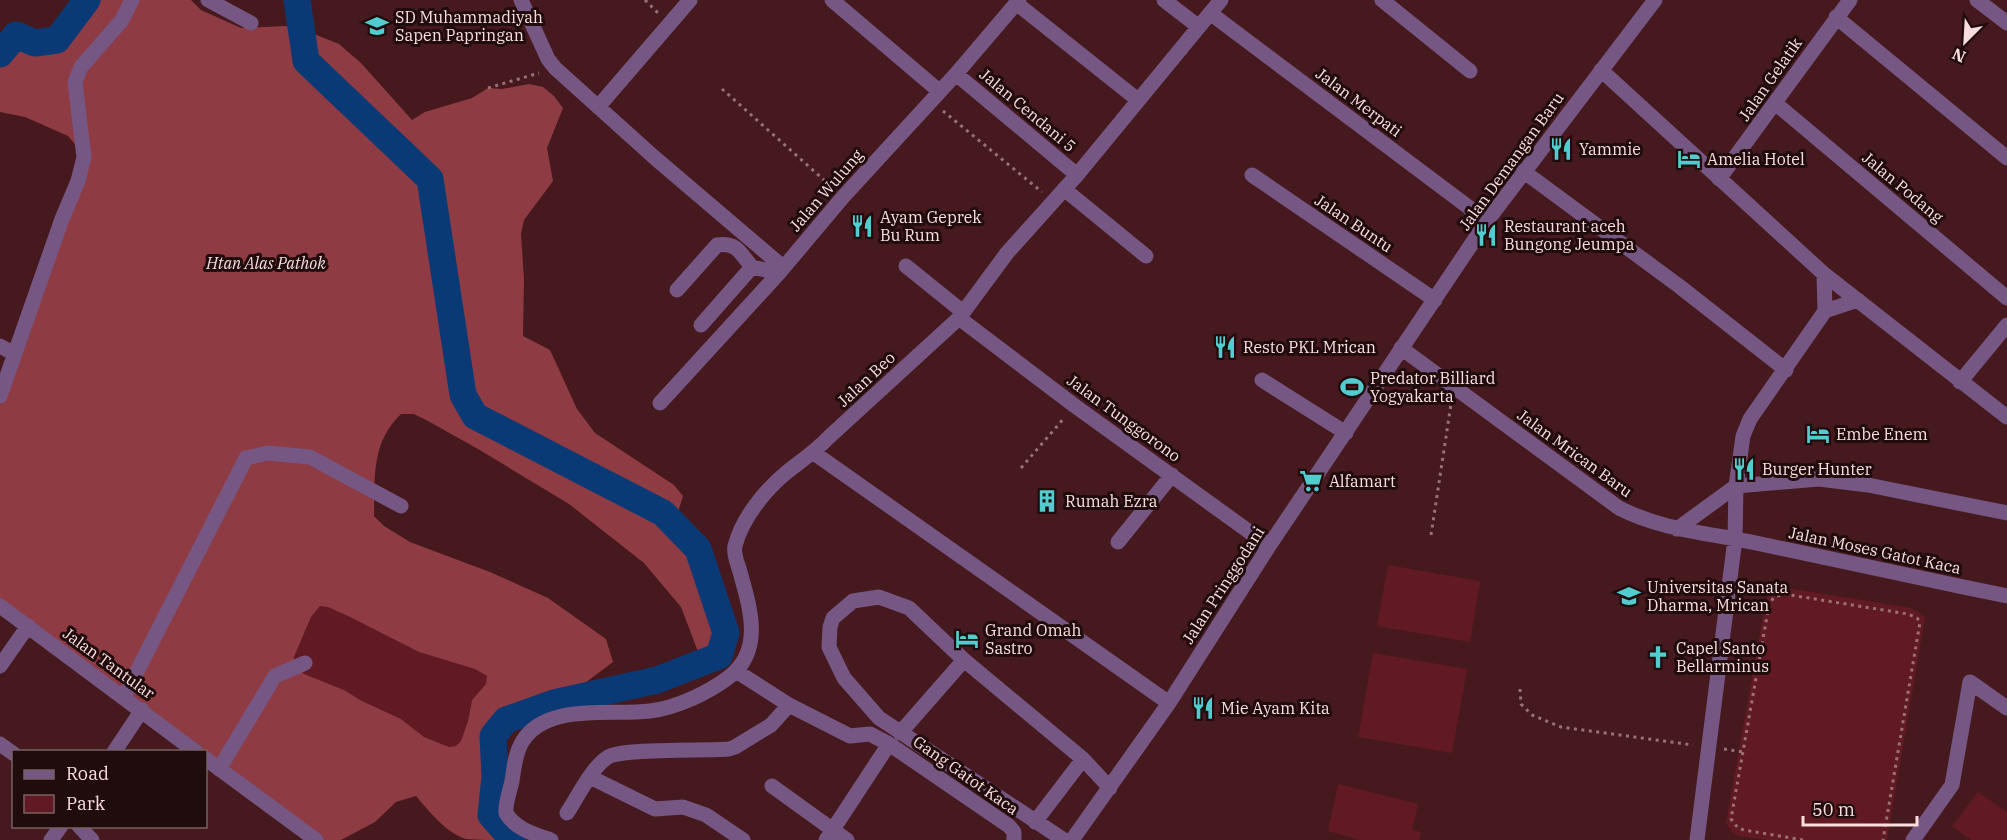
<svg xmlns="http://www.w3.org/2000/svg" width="2007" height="840" font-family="'IBM Plex Serif',serif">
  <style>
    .green { fill: #611a24 }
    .forest { fill: #8f3b43; fill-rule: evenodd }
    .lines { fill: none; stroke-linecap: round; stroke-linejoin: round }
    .river { stroke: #0a3a76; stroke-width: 27 }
    .path { stroke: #987275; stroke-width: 3; stroke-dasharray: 3 4.5; stroke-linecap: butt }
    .minor { stroke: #765682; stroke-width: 15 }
    .labels { text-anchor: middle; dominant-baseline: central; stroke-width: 6; stroke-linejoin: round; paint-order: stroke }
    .poi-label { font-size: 16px; fill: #fcddde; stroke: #200c0d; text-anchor: start }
    .street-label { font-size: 16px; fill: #fcddde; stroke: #200c0d }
    .park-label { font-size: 16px; font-style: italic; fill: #f7dddd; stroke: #200c0d }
  </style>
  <rect width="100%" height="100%" fill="#46191e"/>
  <path class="green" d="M1388,565L1480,581L1470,642L1377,626Z
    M1781,587L1911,608L1925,617L1887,840H1766L1739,836L1733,833L1726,823L1766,599L1771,590Z
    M320,606L328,607L350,617L419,652L475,669L487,676L486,684L472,700L468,721L461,741L456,746L449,747L424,737L401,719L362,701L344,690L304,674L295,664L294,657L311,617Z
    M1373,653L1467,669L1452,753L1358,737Z
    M1338,784L1418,804L1412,830L1421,832L1419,840H1360L1328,831Z
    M1978,792L2007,812V840H1971L1952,826Z"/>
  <path class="forest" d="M96,0H191L201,10L241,28L285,26L299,28L339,44L361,63L412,120L425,112L472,98L488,88L502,89L529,84L543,87L554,96L563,108L547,148L553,181L524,220L521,234L524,279L523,336L550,350L577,409L595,433L674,485L683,496L679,509V523L706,561L731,647L728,662L717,671L705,661L697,649L681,607L644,563L569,504L478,449L428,421L414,414H401C371,443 375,477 374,516L384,526L410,542L490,572L548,598L606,639L613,662L585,683L568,690L553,700L504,717L490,735L491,778L488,816L508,840C495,840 478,840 466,839C446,833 429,811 416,796L396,802L375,822L341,840H322L206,755V752L201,751L0,602V403L86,157L68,136L25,117L0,112V66L18,44L34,50L61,46ZM320,606L328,607L350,617L419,652L475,669L487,676L486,684L472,700L468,721L461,741L456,746L449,747L424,737L401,719L362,701L344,690L304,674L295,664L294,657L311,617Z"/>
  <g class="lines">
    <path class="river" d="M297,0L306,61L430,179L463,395L475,416L663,513L698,549L726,633L719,656L657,680L554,703L506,720L493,736L495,777L491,815L513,840
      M0,54L16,35L35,43L57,40L87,0"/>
    <path class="path" d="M645,0L659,14
      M488,88L539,73
      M722,89L833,188
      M943,111L1042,192
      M1021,468L1065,417
      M1431,535L1451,404
      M1520,689L1521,704L1532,715L1561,727L1693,745
      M1724,749L1743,752
      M1803,840L1744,830L1738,828L1731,819L1769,605L1774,597L1784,594L1908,614L1917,618L1920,622L1883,840"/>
    <path class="minor" d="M208,0L251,23
      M521,0L548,59L555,68L655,158L783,267
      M832,0L939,91
      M1164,0L1199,27
      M1382,0L1470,71
      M1977,0L2007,23
      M1016,3L1138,100
      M1210,13L1487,221
      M1836,17L2007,158
      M1601,70L1824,274L2007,417
      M956,74L1077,175
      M1775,103L2007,298
      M598,107L690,0
      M1523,171L1679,286L1786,370
      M1252,175L1435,300
      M1719,179L1850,0
      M1064,189L1146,256
      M906,266L963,312
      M1824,274L1825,311L1858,300
      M677,290L717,245C737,242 740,253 752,267L779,273
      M959,318L1075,406L1269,546
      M701,325L752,267
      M0,346L11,352L13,355
      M1401,348L1619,508C1662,530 1709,533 1756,543C1839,561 1923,579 2007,596
      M1262,380L1346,433
      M1960,382L2007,325
      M0,396L62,219L78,181L84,157L75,82L81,67L122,20L132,0
      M660,403L779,273L843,197L956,74L1019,0
      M814,453L1169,703
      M1677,529L1736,486L1743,436L1750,419L1825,311
      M1118,542L1172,475
      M0,606L196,752
      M0,666L28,626
      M736,671L789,705
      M124,697L246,458L268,453L310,457L401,506
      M900,733L964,660
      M0,744L14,754
      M114,752L142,710
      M206,759L316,840
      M219,769L275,676L305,663
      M590,777L655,809L683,807L706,815L743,840
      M772,786L847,840
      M567,813C577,798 592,767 608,757C622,748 705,751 729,749L735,747L771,725L789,705L850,736L870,734L889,744L1009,826L1014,832V840
      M1035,822L1083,759
      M79,826L92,840
      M51,840L61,826
      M551,840C534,834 515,829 506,813C505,803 510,791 512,781C514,768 515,754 522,742C546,702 611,716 650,711C676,708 708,693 729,677C764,650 750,608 740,572C738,564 733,554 735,546C742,518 766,489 787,472C802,460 816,451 829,437L959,318L1007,253L1077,175L1221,0
      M826,840L889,744
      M1064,840L879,718L844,678L829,647L830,627L833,618L853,601L879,597L909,608L964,660L1083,759L1110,788
      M1072,840L1169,703L1269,546L1487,221L1655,0
      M1697,840L1735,539L1736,486L1819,479L1868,485L2007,513
      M1913,840L1952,785L1970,682L2007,708"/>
  </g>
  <defs>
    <g id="school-bare" transform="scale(1.8)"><path d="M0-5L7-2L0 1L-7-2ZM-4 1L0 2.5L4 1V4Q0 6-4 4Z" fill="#52cdcf" stroke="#200c0d" stroke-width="2.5" paint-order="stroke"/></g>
    <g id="restaurant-bare" transform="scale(1.8)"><path d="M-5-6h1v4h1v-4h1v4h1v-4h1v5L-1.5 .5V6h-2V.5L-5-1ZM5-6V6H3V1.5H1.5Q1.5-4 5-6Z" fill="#52cdcf" stroke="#200c0d" stroke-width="2.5" paint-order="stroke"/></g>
    <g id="hotel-bare" transform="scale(1.8)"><path d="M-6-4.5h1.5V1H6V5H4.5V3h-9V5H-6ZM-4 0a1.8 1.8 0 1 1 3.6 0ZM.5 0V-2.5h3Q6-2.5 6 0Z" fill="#52cdcf" stroke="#200c0d" stroke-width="2.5" paint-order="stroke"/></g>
    <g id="stadium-bare" transform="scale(1.8)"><path d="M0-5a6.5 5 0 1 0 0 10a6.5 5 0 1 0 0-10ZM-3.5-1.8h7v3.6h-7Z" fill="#52cdcf" stroke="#200c0d" stroke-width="2.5" paint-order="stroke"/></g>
    <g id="supermarket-bare" transform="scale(1.8)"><path d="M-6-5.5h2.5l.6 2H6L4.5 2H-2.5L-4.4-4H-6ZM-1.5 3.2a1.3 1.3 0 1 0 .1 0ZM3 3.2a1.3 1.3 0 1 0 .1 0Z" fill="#52cdcf" stroke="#200c0d" stroke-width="2.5" paint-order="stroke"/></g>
    <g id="building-bare" transform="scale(1.8)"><path d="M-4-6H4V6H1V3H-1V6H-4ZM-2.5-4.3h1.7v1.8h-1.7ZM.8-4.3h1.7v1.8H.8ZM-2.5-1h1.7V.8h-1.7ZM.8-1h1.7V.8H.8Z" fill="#52cdcf" stroke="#200c0d" stroke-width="2.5" paint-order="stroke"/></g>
    <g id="university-bare" transform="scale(1.8)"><path d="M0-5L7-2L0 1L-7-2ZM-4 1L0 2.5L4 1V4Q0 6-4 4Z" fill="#52cdcf" stroke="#200c0d" stroke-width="2.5" paint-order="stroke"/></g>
    <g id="church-bare" transform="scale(1.8)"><path d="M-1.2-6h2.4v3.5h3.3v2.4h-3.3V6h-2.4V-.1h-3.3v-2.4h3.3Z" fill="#52cdcf" stroke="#200c0d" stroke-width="2.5" paint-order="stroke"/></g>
  </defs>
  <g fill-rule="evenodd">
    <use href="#school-bare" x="377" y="26"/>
    <use href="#restaurant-bare" x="1561" y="149"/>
    <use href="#hotel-bare" x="1689" y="159"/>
    <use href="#restaurant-bare" x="862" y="226"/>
    <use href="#restaurant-bare" x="1486" y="235"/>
    <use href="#restaurant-bare" x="1225" y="347"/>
    <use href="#stadium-bare" x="1352" y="387"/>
    <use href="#hotel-bare" x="1818" y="434"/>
    <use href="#restaurant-bare" x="1744" y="469"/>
    <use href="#supermarket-bare" x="1311" y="481"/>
    <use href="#building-bare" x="1047" y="501"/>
    <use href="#university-bare" x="1629" y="596"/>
    <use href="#hotel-bare" x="967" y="639"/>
    <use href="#church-bare" x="1658" y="657"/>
    <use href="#restaurant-bare" x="1203" y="708"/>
  </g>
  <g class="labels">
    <g class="poi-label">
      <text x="395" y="17">SD Muhammadiyah<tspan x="395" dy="18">Sapen Papringan</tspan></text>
      <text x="1579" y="149">Yammie</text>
      <text x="1707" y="159">Amelia Hotel</text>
      <text x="880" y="217">Ayam Geprek<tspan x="880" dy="18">Bu Rum</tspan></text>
      <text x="1504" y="226">Restaurant aceh<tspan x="1504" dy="18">Bungong Jeumpa</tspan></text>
      <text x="1243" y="347">Resto PKL Mrican</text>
      <text x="1370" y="378">Predator Billiard<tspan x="1370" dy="18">Yogyakarta</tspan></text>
      <text x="1836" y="434">Embe Enem</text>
      <text x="1762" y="469">Burger Hunter</text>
      <text x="1329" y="481">Alfamart</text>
      <text x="1065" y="501">Rumah Ezra</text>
      <text x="1647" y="587">Universitas Sanata<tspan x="1647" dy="18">Dharma, Mrican</tspan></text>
      <text x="985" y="630">Grand Omah<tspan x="985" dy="18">Sastro</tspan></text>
      <text x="1676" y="648">Capel Santo<tspan x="1676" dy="18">Bellarminus</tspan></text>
      <text x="1221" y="708">Mie Ayam Kita</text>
    </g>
    <g class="street-label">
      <text transform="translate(1770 79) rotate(-55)">Jalan Gelatik</text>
      <text transform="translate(1359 102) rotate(37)">Jalan Merpati</text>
      <text transform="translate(1028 110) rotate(40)">Jalan Cendani 5</text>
      <text transform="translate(1511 161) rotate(-54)">Jalan Demangan Baru</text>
      <text transform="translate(1903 187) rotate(40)">Jalan Podang</text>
      <text transform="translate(826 190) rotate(-49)">Jalan Wulung</text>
      <text transform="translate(1354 223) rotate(34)">Jalan Buntu</text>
      <text transform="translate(866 379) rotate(-43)">Jalan Beo</text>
      <text transform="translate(1124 418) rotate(36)">Jalan Tunggorono</text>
      <text transform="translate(1575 453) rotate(36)">Jalan Mrican Baru</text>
      <text transform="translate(1875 550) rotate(12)">Jalan Moses Gatot Kaca</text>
      <text transform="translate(1223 585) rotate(-57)">Jalan Pringgodani</text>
      <text transform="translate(109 663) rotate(36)">Jalan Tantular</text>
      <text transform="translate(966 775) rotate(35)">Gang Gatot Kaca</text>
    </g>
    <g class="park-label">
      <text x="266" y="263">Htan Alas Pathok</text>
    </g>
  </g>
  <rect x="12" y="750" width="195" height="78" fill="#200c0d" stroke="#786061" stroke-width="1.5"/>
  <rect x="24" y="770" width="30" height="9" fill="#765682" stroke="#786061" stroke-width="1.5"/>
  <text x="66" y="780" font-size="18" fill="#fcddde">Road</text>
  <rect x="24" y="795" width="30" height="18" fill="#611a24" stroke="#786061" stroke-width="1.5"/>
  <text x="66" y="810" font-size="18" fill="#fcddde">Park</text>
  <g transform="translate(1965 42) rotate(204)" stroke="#200c0d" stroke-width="4.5" paint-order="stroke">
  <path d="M0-4.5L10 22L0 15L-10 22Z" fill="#fcddde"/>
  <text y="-9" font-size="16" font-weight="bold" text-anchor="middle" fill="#fcddde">N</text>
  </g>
  <path d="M1803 816v9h114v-9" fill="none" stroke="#fcddde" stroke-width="3"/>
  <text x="1812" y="816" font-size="18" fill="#fcddde" stroke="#200c0d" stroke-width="4.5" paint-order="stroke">50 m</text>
</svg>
